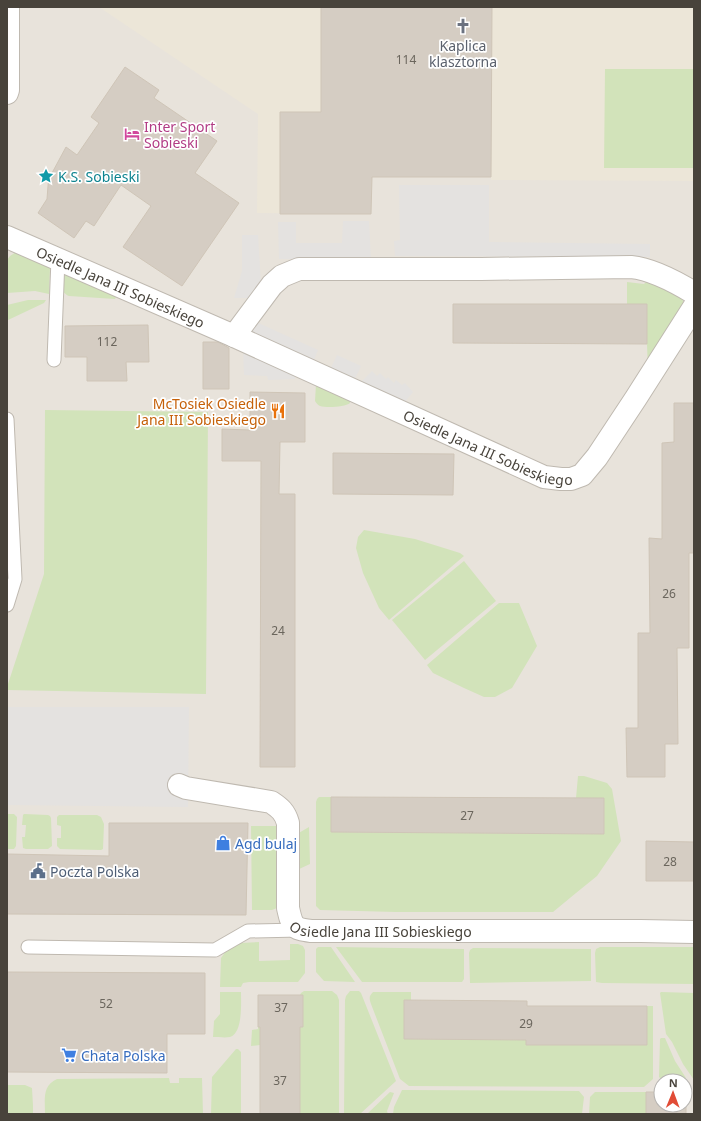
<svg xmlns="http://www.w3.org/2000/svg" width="701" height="1121" font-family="'Noto Sans',sans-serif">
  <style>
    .residential { fill: #e8e3db; fill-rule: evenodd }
    .education { fill: #ece6d8 }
    .green { fill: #d2e3ba }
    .parking { fill: #e4e2e0 }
    .building { fill: #d5cdc3; stroke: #cfc5b7 }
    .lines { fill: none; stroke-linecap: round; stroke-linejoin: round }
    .service-casing { stroke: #bfb9b0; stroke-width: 15 }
    .minor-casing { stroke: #bfb9b0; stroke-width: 24 }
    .service { stroke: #fff; stroke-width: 13 }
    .minor { stroke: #fff; stroke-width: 22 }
    .labels { text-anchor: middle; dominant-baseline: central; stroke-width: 3.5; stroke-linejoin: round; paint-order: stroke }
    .number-label { font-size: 12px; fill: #6b665d }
    .worship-label { font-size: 14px; fill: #5b616d; stroke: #fff }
    .hotel-label { font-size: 14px; fill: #b23c85; stroke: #fff; text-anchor: start }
    .culture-label { font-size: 14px; fill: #0d838f; stroke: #fff; text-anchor: start }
    .street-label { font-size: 14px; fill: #48433b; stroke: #fff }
    .food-label { font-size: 14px; fill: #c56008; stroke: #fff; text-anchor: end }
    .shop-label { font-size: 14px; fill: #366cbe; stroke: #fff; text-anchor: start }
    .service-label { font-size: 14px; fill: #4e5e75; stroke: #fff; text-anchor: start }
  </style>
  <rect width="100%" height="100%" fill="#f4f2ec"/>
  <path class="residential" d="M7,7H694V1114H7ZM661,1081H685V1105H661Z"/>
  <path class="education" d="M99,7H694V181L491,180V177H457V175H438L437,177L372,176L371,214L257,213L258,114Z"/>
  <path class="green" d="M605,69H694V168H604Z
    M19,250L50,268L49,294L35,291L7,293V260L10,256Z
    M67,269L115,294L116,297L115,299L69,296C57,291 63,278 67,269Z
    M648,280L680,296L683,301L684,307L648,371L647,344L627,304V282L644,284Z
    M28,300H46L44,303L8,320L7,305Z
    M316,384L350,400V403C345,407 327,408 320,406C318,405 317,404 315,401Z
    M45,410L208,412L206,694L7,690V687L44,574Z
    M364,530L415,539L460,553L464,556L389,620L379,608L363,573L356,548L358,537Z
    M464,561L496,601L425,660L392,620Z
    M499,603H519L537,646L512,688L495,697H484L464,688L433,673L427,665Z
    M578,776H584L607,783L612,789L621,841L597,876L576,893L553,912H396L320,910L316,906V802L317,799L319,797H331V832L603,834L576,798Z
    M7,814H14L17,817L16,846L14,849H7Z
    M24,814L48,815L50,816L51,818L52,846L48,849H26L23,848L22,837H25L26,825H22L23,815Z
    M59,815H97L101,817L104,824L103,849L101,850L60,849L57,846V838H61V826L57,825V817Z
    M251,826H277L278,902L277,908L272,910H252Z
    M309,827L310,864L297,870V834Z
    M259,942V961L290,960V944H298L303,946L305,950V973L298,982H249L243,983L241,987H220L221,958L226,951L240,943Z
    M318,947H331L355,982L324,981L316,972V949Z
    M336,947L464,949V979L462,982H362Z
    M600,947H694V984L602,983L596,982L595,953L596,949Z
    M473,948L591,949V981L470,983L469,953L470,950Z
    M304,991H332L337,995L339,1000V1114H300V1039H260V1045L251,1046L252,1030L258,1029V1027H303V995H300L301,993Z
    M350,991H359L361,993L396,1081L360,1114H344L345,1000L346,996Z
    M220,992H241C241,1003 243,1033 230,1037C225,1038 218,1037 213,1037L214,1021L220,1014Z
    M373,992H411V1000L404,1001V1039L526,1040V1045H647V1006H653V1079L644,1087L409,1086L400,1079L371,1004C369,998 369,996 373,992Z
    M661,992L694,993V1080L683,1064L672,1042L666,1034L660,993Z
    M661,1038H665L675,1061L686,1078L685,1086V1081H663L659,1077L660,1039Z
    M236,1049H238L241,1052V1114H211L212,1077Z
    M169,1078L170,1083H179V1078H202L203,1114H45C45,1099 42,1086 57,1079Z
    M7,1085H25L32,1088L33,1106V1114H7Z
    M402,1090L579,1091L584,1097L582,1114H393L394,1107Z
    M390,1092L394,1093L387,1111L388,1114H367Z
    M595,1092H646V1114H589L590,1097Z"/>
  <path class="parking" d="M399,185H489V242L650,244V257L395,256L394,241L400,240Z
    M343,221H369L371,259H279L278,222H296V243H342Z
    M242,235H258L261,284L248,298H234L242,271Z
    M254,321L318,350L312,365L247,336Z
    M243,349L295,372V379L268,380L267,376L244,375Z
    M337,355L361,366L354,381L330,370Z
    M372,371L377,376L380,373L386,379L388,377L394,383L396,380L402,385L405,383L413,392L403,404L359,384Z
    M7,707H189L188,807L7,805Z"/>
  <path class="building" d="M321,7H492L491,177H372L371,214H280V112H321Z
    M125,67L159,90L154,98L217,141L195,173L239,203L182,286L123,247L151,206L121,185L94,226L86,221L74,238L38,213L47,199L49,173H52L66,147L77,155L99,123L91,117Z
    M453,304H647V344L453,343Z
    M148,325L149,362H126L127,381H87V357H65V326Z
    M203,342H218L229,348V389H203Z
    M250,392L305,393V442H280L279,494H295V767H260L261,461H222V429L250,430Z
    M674,403H694V553H689V648H677L678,744H665V777H627L626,728H638V633H650L649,538L662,539V443L674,442Z
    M333,453L454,454L453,495L333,494Z
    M331,797L604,798V834L331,832Z
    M109,823H248L246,915L7,914V854L109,856Z
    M646,841L694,842V881H646Z
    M7,972L205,973V1034H167V1073L7,1072Z
    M258,995H303V1027H300V1114H260V1027H258Z
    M404,1000L527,1001V1006H647V1045H526V1040L404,1039Z
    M646,1092H661V1105H685V1092H686V1114H646Z"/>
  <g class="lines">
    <g class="service-casing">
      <path id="service" d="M54,360L58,259
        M7,419L15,579L7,605
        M28,947L215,950L248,931L300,930"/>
    </g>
    <g class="minor-casing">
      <g id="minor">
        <path d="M7,93L8,90V7"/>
        <path id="s1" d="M7,237L234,336L544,477L561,479H571L582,475L597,457L636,398L694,307"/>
        <path d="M234,336L272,285L282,276L299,269H481L631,267C651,269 676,282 694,293"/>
        <path id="s2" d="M179,785L186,788L271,802C280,808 285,812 288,823V908C292,926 293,929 311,931H641L694,932"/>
      </g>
    </g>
    <use href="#service" class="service"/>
    <use href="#minor" class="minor"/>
  </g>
  <defs>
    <g id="church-bare" transform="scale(1.2)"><path d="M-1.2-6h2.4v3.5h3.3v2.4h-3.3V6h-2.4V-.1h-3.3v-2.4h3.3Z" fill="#6b7280" stroke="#fff" stroke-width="2.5" paint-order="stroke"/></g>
    <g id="hotel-bare" transform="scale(1.2)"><path d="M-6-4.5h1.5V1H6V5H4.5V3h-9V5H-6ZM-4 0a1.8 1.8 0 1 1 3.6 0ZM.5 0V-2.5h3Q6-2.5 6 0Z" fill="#d1479c" stroke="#fff" stroke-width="2.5" paint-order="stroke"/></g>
    <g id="sight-bare" transform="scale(1.2)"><path d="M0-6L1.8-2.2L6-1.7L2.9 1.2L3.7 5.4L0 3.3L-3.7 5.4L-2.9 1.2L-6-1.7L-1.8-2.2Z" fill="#0f9aa8" stroke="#fff" stroke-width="2.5" paint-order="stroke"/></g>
    <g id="restaurant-bare" transform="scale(1.2)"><path d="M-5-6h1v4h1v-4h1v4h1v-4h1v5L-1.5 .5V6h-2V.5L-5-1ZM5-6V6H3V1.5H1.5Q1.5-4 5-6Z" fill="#e8710a" stroke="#fff" stroke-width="2.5" paint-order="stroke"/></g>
    <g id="shop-bare" transform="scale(1.2)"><path d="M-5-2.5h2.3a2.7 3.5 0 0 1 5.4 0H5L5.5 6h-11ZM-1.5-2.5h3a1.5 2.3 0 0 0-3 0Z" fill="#3f7fe0" stroke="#fff" stroke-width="2.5" paint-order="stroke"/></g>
    <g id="civic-bare" transform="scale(1.2)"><path d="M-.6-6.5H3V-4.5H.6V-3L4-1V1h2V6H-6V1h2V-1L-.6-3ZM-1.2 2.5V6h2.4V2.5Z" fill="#5c6f8a" stroke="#fff" stroke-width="2.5" paint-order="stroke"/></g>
    <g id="supermarket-bare" transform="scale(1.2)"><path d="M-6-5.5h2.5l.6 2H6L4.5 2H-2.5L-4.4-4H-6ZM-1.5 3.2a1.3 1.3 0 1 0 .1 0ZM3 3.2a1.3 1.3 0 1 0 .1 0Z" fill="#3f7fe0" stroke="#fff" stroke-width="2.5" paint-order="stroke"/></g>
  </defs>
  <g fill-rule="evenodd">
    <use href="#church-bare" x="463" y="26"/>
    <use href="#hotel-bare" x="132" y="134"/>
    <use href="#sight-bare" x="46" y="176"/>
    <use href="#restaurant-bare" x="278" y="411"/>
    <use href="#shop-bare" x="223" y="843"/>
    <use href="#civic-bare" x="38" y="871"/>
    <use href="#supermarket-bare" x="69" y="1055"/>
  </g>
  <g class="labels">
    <g class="number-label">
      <text x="406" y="59">114</text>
      <text x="107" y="341">112</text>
      <text x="669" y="593">26</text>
      <text x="278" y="630">24</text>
      <text x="467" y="815">27</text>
      <text x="670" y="861">28</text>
      <text x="106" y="1003">52</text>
      <text x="281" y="1007">37</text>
      <text x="526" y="1023">29</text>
      <text x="280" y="1080">37</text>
    </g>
    <g class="worship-label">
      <text x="463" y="45">Kaplica<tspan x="463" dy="16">klasztorna</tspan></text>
    </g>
    <g class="hotel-label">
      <text x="144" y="126">Inter Sport<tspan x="144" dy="16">Sobieski</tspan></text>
    </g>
    <g class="culture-label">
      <text x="58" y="176">K.S. Sobieski</text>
    </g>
    <g class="street-label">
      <text stroke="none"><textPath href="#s1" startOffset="124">Osiedle Jana III Sobieskiego</textPath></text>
      <text stroke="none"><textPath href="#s1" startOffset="526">Osiedle Jana III Sobieskiego</textPath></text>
      <text stroke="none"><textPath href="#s2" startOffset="313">Osiedle Jana III Sobieskiego</textPath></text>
    </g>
    <g class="food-label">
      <text x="266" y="403">McTosiek Osiedle<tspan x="266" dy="16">Jana III Sobieskiego</tspan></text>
    </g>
    <g class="shop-label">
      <text x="235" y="843">Agd bulaj</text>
      <text x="81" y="1055">Chata Polska</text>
    </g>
    <g class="service-label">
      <text x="50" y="871">Poczta Polska</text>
    </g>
  </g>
  <rect width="701" height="1121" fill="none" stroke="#48433b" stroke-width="16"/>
  <g transform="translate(673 1093) rotate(1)"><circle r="19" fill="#ffffff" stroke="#b6b4b1"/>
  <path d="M0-3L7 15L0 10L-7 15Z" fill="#e14c36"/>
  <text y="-6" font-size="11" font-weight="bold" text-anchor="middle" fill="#48433b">N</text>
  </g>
</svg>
